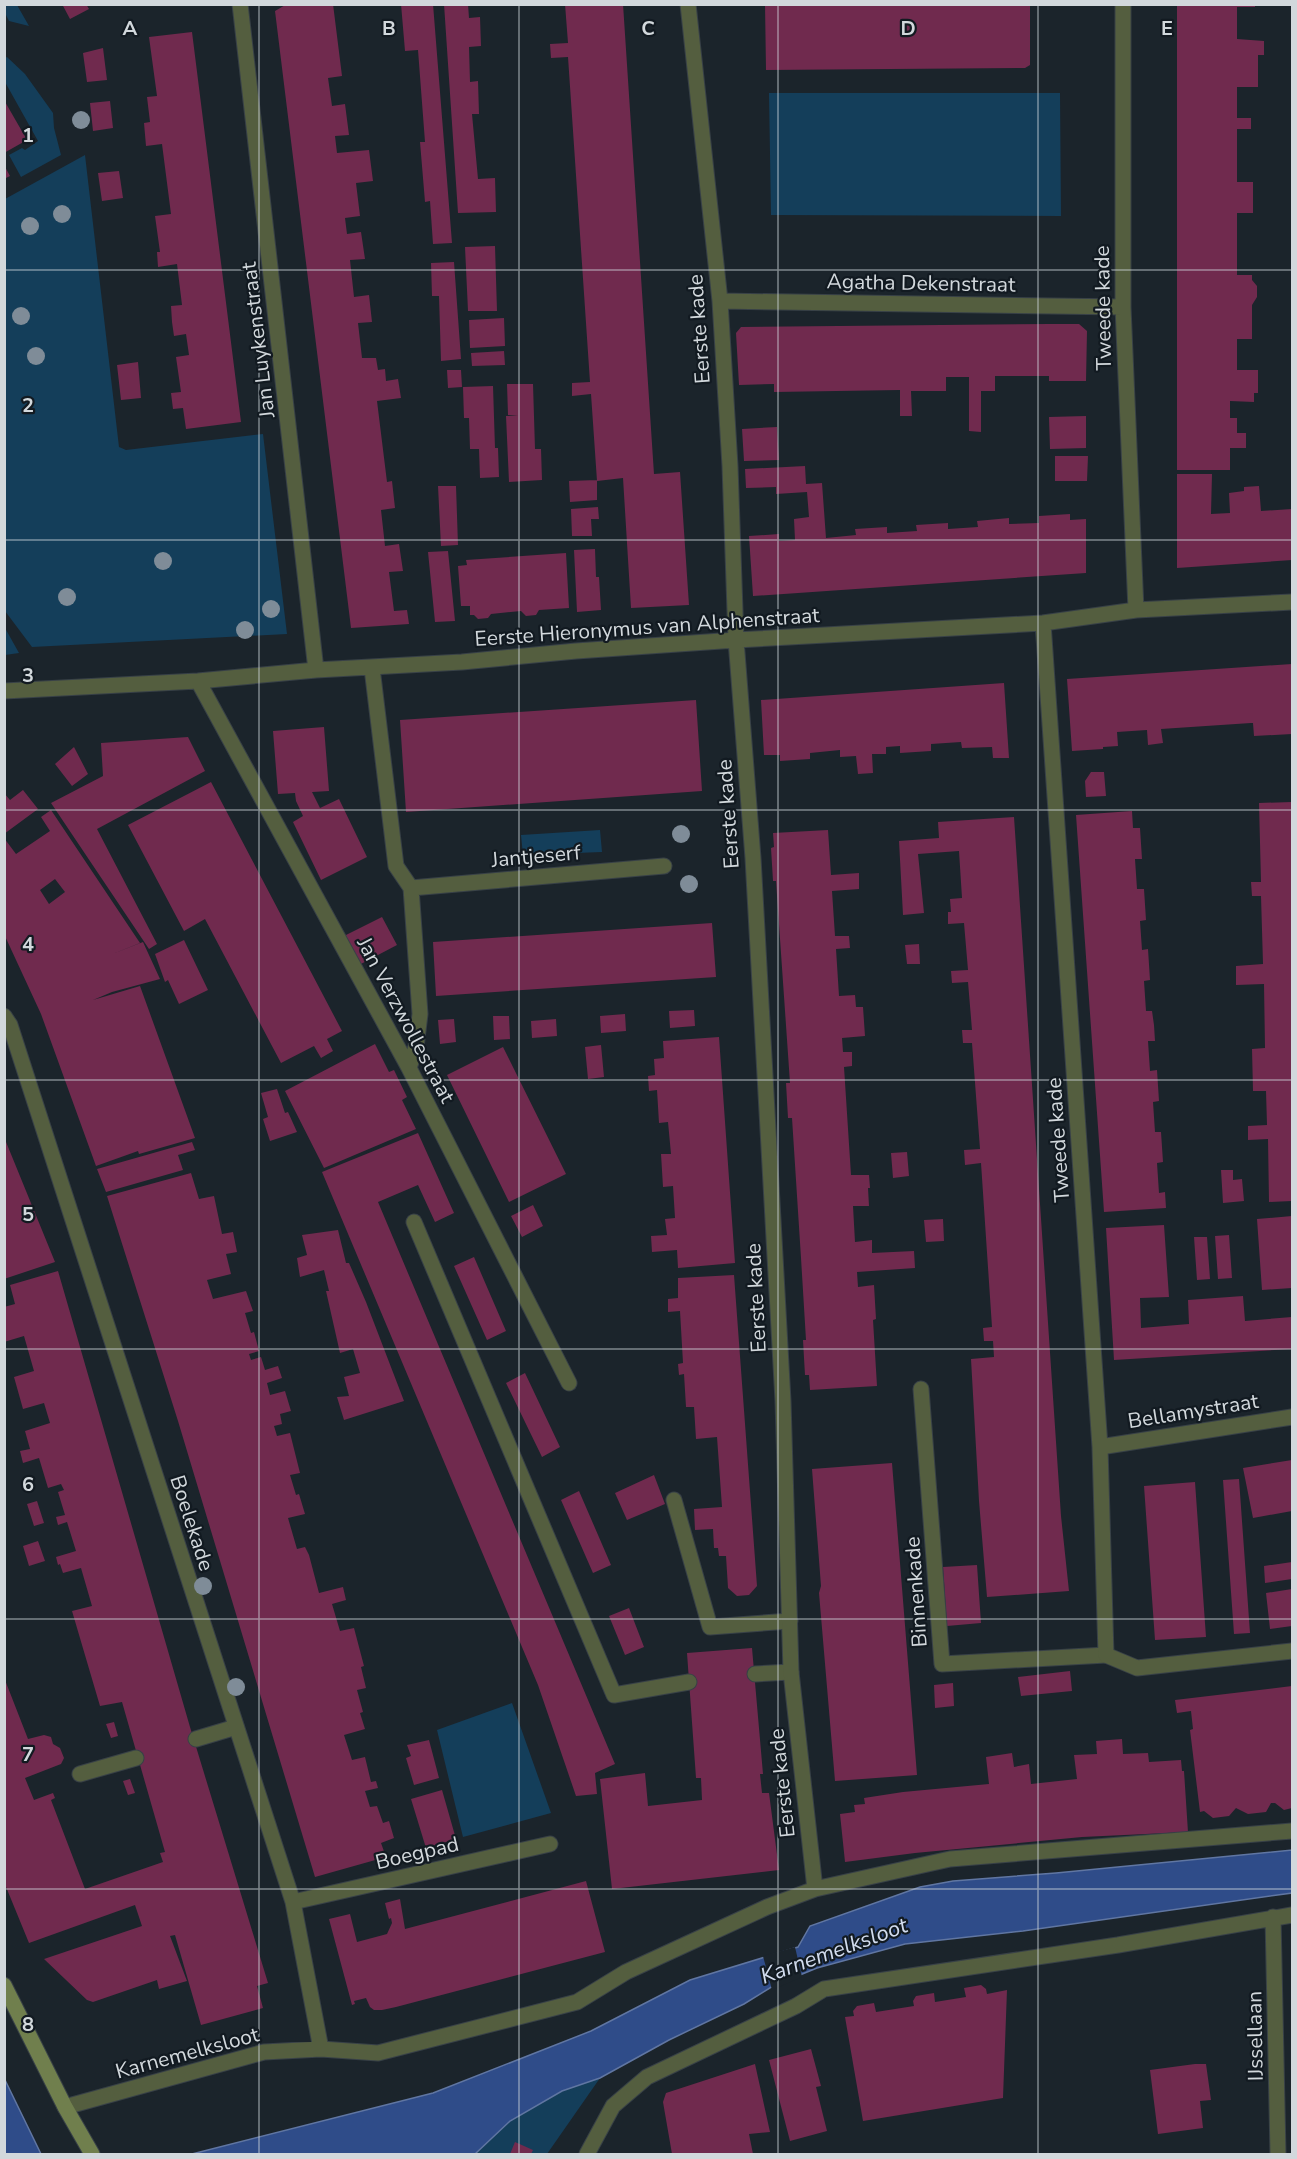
<svg xmlns="http://www.w3.org/2000/svg" width="1297" height="2159" font-family="'Nunito Sans',sans-serif">
  <style>
    .green { fill: #143e5a }
    .water { fill: #2f4c89; stroke: #6076a2; stroke-width: 1.5 }
    .pier { fill: #1b242b }
    .building { fill: #702a4e; fill-rule: evenodd }
    .lines { fill: none; stroke-linecap: round; stroke-linejoin: round }
    .lane-casing { stroke: #384147; stroke-width: 17 }
    .street-casing { stroke: #384147; stroke-width: 17 }
    .secondary-casing { stroke: #384147; stroke-width: 17 }
    .lane { stroke: #545e3f; stroke-width: 15 }
    .street { stroke: #545e3f; stroke-width: 15 }
    .secondary { stroke: #707f4d; stroke-width: 15 }
    .tree { fill: #7f8c98 }
    .grid { fill: none; stroke: #d2d8dc; stroke-width: 1.5; stroke-opacity: 0.55 }
    .labels { text-anchor: middle; dominant-baseline: central; stroke-width: 4.5; stroke-linejoin: round; paint-order: stroke }
    .street-label { font-size: 21px; fill: #d2d8dc; stroke: #121a21 }
    .water-label { font-size: 22px; font-style: italic; fill: #d2dcee; stroke: #121a21 }
    .grid-label { font-size: 20px; text-anchor: middle; font-weight: bold; fill: #d2d8dc; stroke: #121a21; stroke-width: 4.5; stroke-linejoin: round; paint-order: stroke }
  </style>
  <rect width="100%" height="100%" fill="#1b242b"/>
  <path class="green" d="M4,5H17L29,26L9,21L5,13Z
    M7,57L25,74L53,113L54,128L61,155L21,177L9,155L22,148L25,150L38,141L5,82V58Z
    M769,93H1060L1061,216L771,215Z
    M85,155L119,447L126,450L263,434L287,634L32,647L5,611V199Z
    M4,628H5L19,653L5,655Z
    M600,830L602,852L523,855L521,835Z
    M512,1703L551,1813L463,1837L437,1730Z
    M600,2078L547,2154H475L510,2121L562,2091Z"/>
  <path class="water" d="M1292,1850V1893L1023,1931L905,1944L817,1968L773,1986L744,2004L669,2040L600,2078L562,2091L510,2121L475,2154H192L433,2093L591,2031L690,1980L798,1947L810,1926L920,1887L953,1881L1056,1873Z
    M4,2080H5L41,2154H5Z"/>
  <path class="pier" d="M795,1947L802,1977L772,1990L763,1956Z"/>
  <path class="building" d="M62,4H86L89,9L70,19Z
    M287,4H333L342,76L328,78L332,106L345,104L349,135L335,136L337,153L369,150L373,181L356,183L360,216L345,218L347,234L361,232L365,259L350,260L354,297L369,295L372,322L358,323L362,358H376L378,370L385,369L386,381L398,379L401,398L377,401L387,482L392,481L395,508L381,510L385,546L399,544L403,571L389,572L394,611L407,610L409,624L351,628L275,11Z
    M401,4H433L452,243L433,244L430,201L425,202L420,142H425L418,50L405,51Z
    M444,4H468L469,18L480,17L481,46L469,47L470,82L478,81L479,114H472L478,179L495,178L496,212L458,213Z
    M565,4H623L654,474L680,472L689,605L631,608L623,478L597,481L591,394L572,396V383L590,382L568,57L551,58L550,44L568,43Z
    M765,4H1030V65L1025,68L766,70Z
    M1177,4H1255V7H1237V39L1264,41V55H1258V87H1237V118H1251V129H1237V182H1253V213H1237V275H1252V280L1257,286V297L1252,305V339H1237V370H1258V393H1254V402L1230,401V418H1237V433H1246V448H1230V470H1177Z
    M192,32L241,422L186,429L183,408L173,409L171,393L181,392L176,357L189,355L186,334L174,336L172,322L171,306L182,305L177,264L158,267L157,252H160L155,216L171,214L162,144L146,146L144,123L150,122L147,97L157,96L149,37Z
    M103,48L107,80L87,82L83,53Z
    M4,100L27,140L4,153Z
    M110,101L113,128L93,131L90,103Z
    M4,165L10,176L4,179Z
    M119,171L123,198L102,201L98,173Z
    M495,246L497,311H468L465,247Z
    M454,262L461,359L441,361L439,296H432L431,263Z
    M504,318L505,346L470,348L469,320Z
    M1050,324H1079L1087,331L1086,381H1049V376H995V391H981V432L969,431V377H946V391H911L912,416H900V390L774,392V384L739,385L736,333L741,327Z
    M504,351L505,365L472,366L471,353Z
    M138,362L141,398L121,400L117,365Z
    M447,370H461L462,387L448,388Z
    M507,384H533L535,449H541L542,480L509,482L506,416H518L508,415Z
    M493,386L495,448H498L499,477L480,478L479,449H470L469,418H464L463,387Z
    M1086,416V448L1050,449L1049,417Z
    M777,427L779,460L744,461L742,429Z
    M1055,456H1088L1087,481H1055Z
    M805,466L806,484L822,483L826,538L856,535L855,529L887,527V533L917,531L916,525L948,523V529L978,527L977,521L1009,518V524L1039,523V516L1070,514V520L1086,519V573L753,596L749,536L779,534V541L795,540L794,519L809,517L807,492L776,494V487L746,488L745,469Z
    M1177,474H1212L1211,514L1230,513L1229,493L1244,491V487L1259,486L1261,511L1292,509V560L1177,568Z
    M597,480V500L570,502L569,481Z
    M438,486H456L458,545L441,546Z
    M598,507L599,519H591L592,536H572L571,509Z
    M595,549L596,577H599L601,610L577,612L574,550Z
    M448,551L455,621L435,622L428,552Z
    M566,553L569,608L539,610L536,615L526,616L521,611L491,614L488,618L478,619L474,615H470V606H461L458,566L467,565L466,560Z
    M1292,664V734L1254,736L1253,723H1251L1161,729L1163,743L1148,745L1147,730L1117,732L1118,746L1103,747V749L1072,751L1067,679Z
    M1004,683L1009,758H993L992,747L962,748L961,742L931,744V751L900,753V746L886,747V754H872L873,773L858,774L856,756L840,757V750L810,753V759L780,761V755H764L761,700Z
    M696,700L702,791L406,812L400,720Z
    M324,727L329,791L312,792L320,808L339,799L367,857L321,880L293,822L303,816L296,801L295,793L278,794L273,731Z
    M188,737L205,771L97,829L157,944L149,949L51,803L103,776L101,743Z
    M74,747L88,774L72,786L55,764Z
    M1091,772H1104L1106,796L1086,797L1085,781Z
    M211,782L342,1031L327,1039L333,1051L321,1058L314,1046L281,1063L205,919L184,931L128,825Z
    M23,790L38,809L4,834V793L10,800Z
    M1292,802V1201L1269,1202L1268,1139L1248,1140V1126L1267,1125L1266,1091H1253L1252,1049L1265,1048L1264,984L1236,985V966L1263,964L1261,896H1252L1251,882H1261L1259,803Z
    M51,810L140,943L110,955L143,942L160,979L112,992L93,1000L140,986L195,1138L139,1154L138,1151L96,1166L41,1014L4,934V838L16,854L50,831L41,817ZM55,879L65,892L49,904L40,890Z
    M1132,811L1133,828H1140L1142,859H1135L1137,889H1144L1146,920L1140,921L1142,950L1148,949L1150,980L1144,981L1146,1011H1152L1154,1025L1155,1041H1148L1150,1071L1157,1070L1159,1101L1153,1102L1155,1132H1161L1163,1162L1157,1163L1159,1193L1165,1192L1166,1208L1104,1212L1076,815Z
    M1014,817L1061,1516L1069,1591L987,1597L979,1501L971,1359L994,1357L993,1341H984L983,1328L992,1327L981,1163L965,1165L964,1150L980,1149L972,1043H963L962,1030H972L968,982L952,983L951,971L968,970L964,923L948,924V912H951L950,899L962,898L959,851L918,854L924,913L903,915L899,841L939,838L938,822Z
    M828,830L831,875L859,873V889L832,891L835,936H849L850,948L836,949L839,996L855,995L856,1007H863L865,1036L842,1038L843,1052H852V1066L844,1067L851,1175H869L870,1188H868L869,1206H853L855,1242L872,1240V1253L914,1251L915,1268L857,1272L858,1287L874,1285L876,1319L873,1320L877,1386L810,1390L809,1375H805L804,1358L803,1340H806L801,1258L792,1118H788L786,1083H790L776,881H773L771,848L774,847L773,833Z
    M382,917L397,945L359,965L344,936Z
    M712,923L716,977L436,996L433,942Z
    M184,940L208,990L179,1004L168,980L165,982L155,954Z
    M919,944L920,964H907L905,945Z
    M694,1010L695,1026L670,1028L669,1011Z
    M625,1014L626,1031L601,1033L600,1016Z
    M493,1016H509L510,1039L494,1040Z
    M454,1019L456,1042L440,1044L438,1020Z
    M556,1019L557,1036L532,1038L531,1021Z
    M719,1037L735,1263L678,1268L677,1250L652,1252L651,1236L667,1235L665,1219L675,1218L673,1186L663,1187L661,1154H671L668,1122L659,1123L657,1090L649,1091L648,1076L655,1075L654,1059L664,1058L663,1041Z
    M375,1044L389,1072L394,1070L407,1097L402,1100L416,1129L324,1168L285,1091Z
    M601,1045L604,1077L588,1079L585,1047Z
    M503,1047L566,1174L509,1202L447,1075Z
    M277,1089L285,1113L288,1112L297,1132L270,1141L263,1119L268,1117L261,1093Z
    M418,1133L454,1213L435,1222L418,1185L378,1202L615,1764L595,1773L597,1794L576,1796L538,1685L322,1172Z
    M4,1137L55,1262L4,1279Z
    M192,1142L195,1150L178,1155L183,1170L106,1192L97,1169Z
    M907,1152L909,1176L893,1178L891,1153Z
    M1221,1170H1233V1180L1242,1179L1244,1201L1223,1203Z
    M191,1173L199,1199L214,1196L222,1234L233,1232L237,1252L226,1254L231,1274L207,1280L213,1299L246,1291L253,1311L245,1313L251,1333L254,1332L259,1351L249,1354L251,1360L261,1357L265,1370L278,1366L282,1378L267,1383L270,1395L285,1391L291,1411L280,1414L282,1424L274,1426L277,1436L290,1433L300,1473L290,1475L296,1495L299,1494L305,1514L288,1518L297,1549L305,1547L309,1555L319,1593L343,1587L346,1600L332,1604L340,1631L354,1628L364,1666L361,1667L366,1688L357,1690L363,1712L360,1713L365,1729L344,1735L352,1760L365,1757L371,1782L376,1781L378,1788L365,1791L370,1807L377,1806L383,1823L389,1821L394,1838L381,1843L386,1857L315,1877L178,1421L107,1196Z
    M533,1205L543,1226L522,1237L511,1216Z
    M1292,1216V1288L1262,1290L1257,1219Z
    M943,1219L944,1241L926,1242L924,1220Z
    M1164,1225L1169,1297L1140,1298L1141,1328L1189,1324L1188,1300L1243,1296L1245,1321L1292,1317V1349L1114,1360L1106,1228Z
    M338,1230L346,1263H349L366,1302L404,1401L344,1420L337,1397L349,1396L344,1377L360,1373L353,1349L340,1353L326,1291H329L324,1270L300,1277L297,1258L307,1255L302,1235Z
    M1229,1235L1232,1278L1218,1279L1215,1236Z
    M1194,1237H1207L1210,1279L1197,1280Z
    M474,1257L506,1331L487,1340L454,1266Z
    M58,1271L190,1727L268,1983L257,1986L263,2008L201,2025L175,1935L170,1936L187,1981L159,1989L157,1980L93,2002L87,2000L44,1959L142,1926L135,1905L29,1943L4,1882L5,1680L28,1739L44,1735L51,1737L53,1744L60,1748L64,1758L61,1764L25,1778L34,1800L53,1793L55,1798L51,1800L85,1889L163,1862L160,1853L165,1852L122,1702L100,1706L72,1611L92,1606L81,1568L63,1573L60,1564L58,1565L56,1557L76,1551L67,1522L58,1525L56,1517L65,1515L58,1492L64,1490L61,1484L48,1488L39,1458L23,1463L20,1451L30,1449L25,1431L50,1423L44,1403L23,1409L14,1377L34,1371L24,1336L4,1342V1307L15,1304L10,1285Z
    M734,1275L757,1586L749,1595L737,1596L728,1588L726,1556H719L718,1548H714L713,1529L695,1530L694,1509L722,1507L717,1437L696,1439L694,1407H686L684,1374L679,1375L678,1364L683,1363L680,1311L668,1312V1299L678,1298V1278Z
    M525,1373L560,1447L542,1457L506,1383Z
    M1292,1460V1511L1253,1518L1243,1468Z
    M892,1463L917,1775L835,1781L819,1593L821,1586L812,1469Z
    M654,1475L665,1504L627,1520L615,1493Z
    M1239,1479L1250,1633L1234,1634L1223,1480Z
    M1195,1482L1206,1637L1155,1640L1144,1486Z
    M579,1491L611,1565L593,1573L561,1500Z
    M37,1501L44,1523L34,1526L27,1504Z
    M38,1541L45,1561L29,1566L23,1546Z
    M1292,1562V1579L1265,1583L1264,1566Z
    M977,1565L981,1623L947,1626L943,1567Z
    M1292,1589V1626L1270,1629L1266,1593Z
    M629,1608L644,1647L625,1655L609,1616Z
    M752,1648L763,1774H760L762,1793H769L779,1870L612,1889L600,1779L645,1773L648,1806L702,1800L701,1778H696L687,1653Z
    M1070,1671L1072,1691L1021,1696L1018,1677Z
    M953,1683L954,1706L935,1708L934,1685Z
    M1292,1686V1808L1284,1810L1275,1803H1271L1266,1812L1248,1814L1236,1808L1229,1816L1213,1818L1204,1811L1200,1812L1190,1730L1193,1729L1191,1711L1177,1713L1175,1700Z
    M114,1722L118,1736L111,1738L106,1724Z
    M1122,1739L1123,1754L1148,1753L1149,1762L1181,1760L1182,1771H1184L1188,1832L1082,1837L915,1853L845,1862L840,1814L855,1812L854,1805L865,1804L864,1798L903,1792L989,1784L986,1757L1012,1753L1014,1767L1029,1764L1031,1784L1077,1779L1074,1755L1097,1754L1096,1741Z
    M429,1740L439,1778L414,1785L406,1758L411,1756L407,1745Z
    M130,1779L135,1793L128,1795L123,1781Z
    M442,1790L456,1839L426,1848L411,1799Z
    M586,1881L605,1952L396,2007L382,2010H374L370,2007L366,1998L354,2001L355,2004L352,2005L329,1919L350,1914L357,1942L387,1934L392,1923L391,1918L389,1919L385,1903L400,1899L405,1929Z
    M981,1985L986,1989L987,1994L1007,1990L1003,2098L863,2121L845,2017L854,2016L853,2011L857,2006L874,2003L876,2012L914,2006L913,2001L916,1996L934,1993L935,2002L966,1997L964,1988Z
    M811,2049L821,2086L816,2087L827,2131L790,2141L769,2060Z
    M755,2064L770,2132L749,2134L753,2154H672L663,2102L666,2093Z
    M1195,2064H1206L1211,2100L1200,2101L1203,2128L1158,2134L1150,2070Z
    M515,2142L533,2150L531,2154H510Z"/>
  <g class="lines">
    <g class="lane-casing">
      <path id="lane" d="M414,1222L614,1695L689,1682
        M921,1389L942,1664L1106,1655
        M674,1500L710,1627L790,1621
        M755,1674L791,1672
        M196,1739L236,1727
        M80,1774L136,1758"/>
    </g>
    <g class="street-casing">
      <path id="street" d="M240,4L316,670
        M688,4L720,301L730,466L736,640L753,858L783,1401L791,1672L815,1889
        M1123,4V307L1136,610
        M720,301L1123,307
        M1043,623L1100,1447L1106,1655L1137,1668L1292,1651
        M372,668L396,866L411,888L420,1014L416,1047L409,1068
        M198,681L409,1068L569,1383
        M4,691L198,681L316,670L462,662L576,651L736,640L1043,623L1136,610L1292,602
        M411,888L664,866
        M4,1016L10,1025L293,1902L321,2049
        M1100,1447L1292,1417
        M293,1902L550,1844
        M1273,1917L1278,2154
        M65,2107L264,2052L321,2049L378,2053L577,2002L626,1972L767,1907L815,1889L950,1859L1292,1831
        M587,2154L613,2106L647,2077L796,2006L824,1989L1118,1945L1292,1915"/>
    </g>
    <g class="secondary-casing">
      <path id="secondary" d="M4,1985L65,2107L92,2154"/>
    </g>
    <use href="#lane" class="lane"/>
    <use href="#street" class="street"/>
    <use href="#secondary" class="secondary"/>
  </g>
  <g class="tree">
    <circle cx="81" cy="120" r="9"/>
    <circle cx="62" cy="214" r="9"/>
    <circle cx="30" cy="226" r="9"/>
    <circle cx="21" cy="316" r="9"/>
    <circle cx="36" cy="356" r="9"/>
    <circle cx="163" cy="561" r="9"/>
    <circle cx="67" cy="597" r="9"/>
    <circle cx="271" cy="609" r="9"/>
    <circle cx="245" cy="630" r="9"/>
    <circle cx="681" cy="834" r="9"/>
    <circle cx="689" cy="884" r="9"/>
    <circle cx="203" cy="1586" r="9"/>
    <circle cx="236" cy="1687" r="9"/>
  </g>
  <path class="grid" d="M259,4V2154M519,4V2154M778,4V2154M1038,4V2154M4,270H1292M4,540H1292M4,810H1292M4,1080H1292M4,1349H1292M4,1619H1292M4,1889H1292"/>
  <g class="labels">
    <g class="street-label">
      <text transform="translate(921 283) rotate(1)">Agatha Dekenstraat</text>
      <text transform="translate(1103 308) rotate(-91)">Tweede kade</text>
      <text transform="translate(699 329) rotate(-94)">Eerste kade</text>
      <text transform="translate(258 340) rotate(-97)">Jan Luykenstraat</text>
      <text transform="translate(647 627) rotate(-4)">Eerste Hieronymus van Alphenstraat</text>
      <text transform="translate(728 814) rotate(-94)">Eerste kade</text>
      <text transform="translate(536 856) rotate(-5)">Jantjeserf</text>
      <text transform="translate(406 1020) rotate(62)">Jan Verzwollestraat</text>
      <text transform="translate(1058 1140) rotate(-94)">Tweede kade</text>
      <text transform="translate(756 1298) rotate(-93)">Eerste kade</text>
      <text transform="translate(1193 1411) rotate(-9)">Bellamystraat</text>
      <text transform="translate(192 1523) rotate(72)">Boelekade</text>
      <text transform="translate(916 1592) rotate(-94)">Binnenkade</text>
      <text transform="translate(782 1783) rotate(-96)">Eerste kade</text>
      <text transform="translate(417 1853) rotate(-13)">Boegpad</text>
      <text transform="translate(1255 2036) rotate(-91)">IJssellaan</text>
      <text transform="translate(187 2053) rotate(-15)">Karnemelksloot</text>
    </g>
    <g class="water-label">
      <text transform="translate(834 1951) rotate(-20)">Karnemelksloot</text>
    </g>
  </g>
  <g class="grid-label">
    <text x="130" y="35">A</text>
    <text x="389" y="35">B</text>
    <text x="648" y="35">C</text>
    <text x="908" y="35">D</text>
    <text x="1167" y="35">E</text>
    <text x="28" y="142">1</text>
    <text x="28" y="412">2</text>
    <text x="28" y="682">3</text>
    <text x="28" y="951">4</text>
    <text x="28" y="1221">5</text>
    <text x="28" y="1491">6</text>
    <text x="28" y="1761">7</text>
    <text x="28" y="2031">8</text>
  </g>
  <rect width="1297" height="2159" fill="none" stroke="#d2d8dc" stroke-width="12"/>
</svg>
